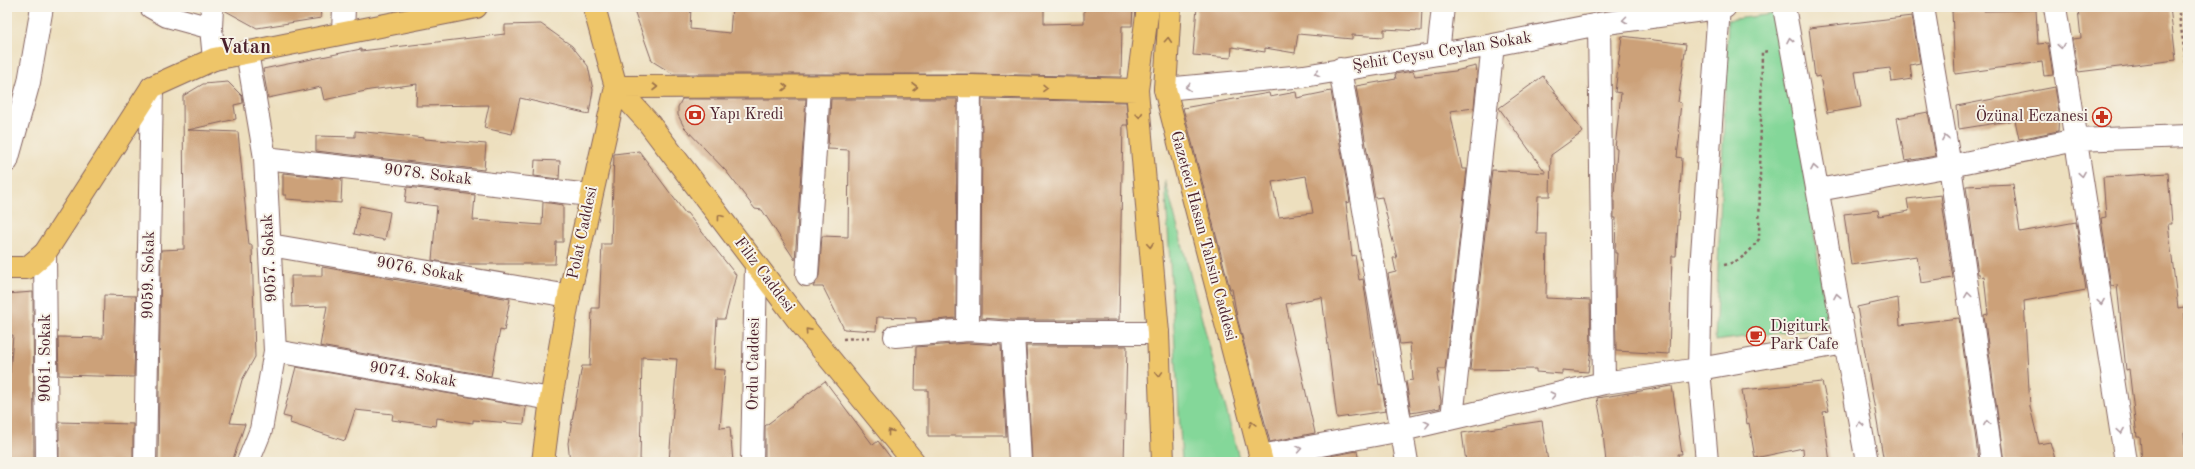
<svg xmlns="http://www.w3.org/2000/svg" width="2195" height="469" font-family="'Old Standard TT',serif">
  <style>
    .green { fill: #84d799; stroke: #677b62 }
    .building { fill: #cca179; fill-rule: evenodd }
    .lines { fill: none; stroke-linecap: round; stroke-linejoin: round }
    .minor-casing { stroke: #83625e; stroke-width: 24 }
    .major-casing { stroke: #83625e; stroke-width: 24 }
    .path { stroke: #83625e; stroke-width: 2.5; stroke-dasharray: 3 3; stroke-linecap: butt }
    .minor { stroke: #fff; stroke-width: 22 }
    .major { stroke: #eec569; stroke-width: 22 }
    .oneway { stroke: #ae9aa0 }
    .oneway2 { stroke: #9c724a }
    .labels { text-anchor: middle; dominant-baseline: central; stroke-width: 4; stroke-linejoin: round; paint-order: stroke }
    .street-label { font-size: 16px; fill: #4a1f2b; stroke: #f7f3e8 }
    .poi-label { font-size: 16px; fill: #4a1f2b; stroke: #f7f3e8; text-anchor: start }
    .district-label { font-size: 20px; font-weight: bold; fill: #4a1f2b; stroke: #f7f3e8 }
  </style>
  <rect width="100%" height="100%" fill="#f7f3e8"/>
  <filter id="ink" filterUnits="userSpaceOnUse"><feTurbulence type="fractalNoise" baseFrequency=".025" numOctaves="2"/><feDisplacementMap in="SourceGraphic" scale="8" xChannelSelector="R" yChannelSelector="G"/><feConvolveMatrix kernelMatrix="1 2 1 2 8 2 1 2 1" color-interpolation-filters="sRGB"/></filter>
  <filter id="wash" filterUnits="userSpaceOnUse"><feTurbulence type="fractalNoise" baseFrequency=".012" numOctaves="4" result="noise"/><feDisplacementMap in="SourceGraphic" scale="16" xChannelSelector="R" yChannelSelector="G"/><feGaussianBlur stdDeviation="0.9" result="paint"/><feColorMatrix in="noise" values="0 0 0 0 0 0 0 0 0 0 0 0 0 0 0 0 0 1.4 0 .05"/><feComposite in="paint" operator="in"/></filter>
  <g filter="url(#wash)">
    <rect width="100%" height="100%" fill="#eddfbe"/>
    <path class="green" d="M1781,13L1828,326L1715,341L1728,20Z
      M1165,180L1240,462H1182Z"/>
    <g id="blocks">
      <path class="building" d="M224,7H320L321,18L257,28L224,10Z
        M633,7H691L690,29L730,33L732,7H1044V24L1084,23V7H1133L1132,26H1122L1121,77L970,74H673L652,61Z
        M1197,7H1422L1421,31L1384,29V37L1352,35V39L1298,34L1295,53L1265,48V52L1232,47L1231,58L1193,55Z
        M2097,7H2170L2176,60L2078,72L2073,39L2081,38L2078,9Z
        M1984,9V11L2036,10L2038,44L2048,43L2053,75L2044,76L2042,62L1955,74L1952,11Z
        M1912,16L1920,63L1910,65L1912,79L1892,82L1890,68L1855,72L1861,107L1827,113L1820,76L1815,77L1809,28Z
        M541,24L572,46L588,66L593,90L589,114L520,98L512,134L484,128L489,105L416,106L417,84L370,90L324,100L321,87L268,98L263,69L361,49V51L505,34V25Z
        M1622,36L1686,44L1678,102L1681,103L1678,131L1680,132L1677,157L1682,158L1676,256H1672L1669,354L1616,351L1615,283L1617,253H1615L1616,218H1614V195L1617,149L1615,148L1621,93L1615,92Z
        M1476,66L1477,73L1474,108L1450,111L1462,169H1467L1445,369H1438L1439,374H1437L1441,401L1440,408L1411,413L1406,381L1413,380L1410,343L1400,344L1388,274L1396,272L1393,258H1397L1382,197L1375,198L1356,86L1396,79L1395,74L1413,71L1415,76L1455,71Z
        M1543,76L1583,132L1551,155L1550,196H1538L1537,234H1547L1546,298L1590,300L1591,350L1588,372L1562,370V374L1536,372V369L1470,370L1492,170L1546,173L1499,108Z
        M228,82L242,96L243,103L234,105L236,119L188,130L238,132L249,245H252L255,357L242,380L230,423L245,424L232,462H158L161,250L184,249L183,96L203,84Z
        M2055,87L2059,112L2058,131L2019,139L2015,120L1959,129L1957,106Z
        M1331,91L1350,202L1346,203L1352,256L1355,255L1359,280L1363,279L1379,385L1381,384L1386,411L1337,418L1322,297L1286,304L1315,433L1270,442L1237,317L1232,289H1230L1183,108L1269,93L1270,97L1296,92L1297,98ZM1306,176L1313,213L1279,217L1272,182Z
        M682,99H806L795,260L762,210L755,209L726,171L684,127L678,115V107Z
        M831,99H957L956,318L916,322V318L877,317L876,331L844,329L823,287H813L819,276L822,236L848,237L849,150L828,149Z
        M982,99L1126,102L1128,125H1123L1119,320H1013L981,318Z
        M1928,112L1936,156L1905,161L1897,118Z
        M355,131L425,138V139L486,144L484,170L316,151V136L355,137Z
        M639,151L685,213H687L736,275L725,319H717L714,369L725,370L720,428L730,427L733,462H669L677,359L642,357L640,462H570L568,443L582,366H590L592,308H599L602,244H611L614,154Z
        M535,160L560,161L559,179L534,176Z
        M283,173L342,179L341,203L286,199V195H283Z
        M2168,173L2172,224H2168L2178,308L2184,307L2188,351V432H2184L2186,462H2142L2140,437H2137L2129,369L2126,370L2117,285L2111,286L2101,218L2106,217L2103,177Z
        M2013,184L2020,232L2076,222L2086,290L2024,301L2030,407L2039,444L2050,442L2056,462H2004L1984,315L1988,314L1984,276L1980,277V274H1978L1966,186Z
        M407,187L475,195L473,220L542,225L543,202L563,205V242H556L555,264H454L432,260L437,206L405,202Z
        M1941,195L1953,278L1921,283L1917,256L1851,265L1844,214L1878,210L1879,216L1909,211L1907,199Z
        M360,206L390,212L385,240L354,234Z
        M322,267L510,299L504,331L500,330L491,376L320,346L327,306L292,307L291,276H322Z
        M33,292L34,462H7V373H10L13,335H7V294Z
        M104,295L136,296L134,377L59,375L58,337L103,338Z
        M1898,298L1900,325L1959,318L1979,462H1884L1857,307Z
        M968,343L1001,345L1006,436H928V390H915L916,347Z
        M1026,346H1127L1124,462H1032Z
        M296,367L526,407L524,424L473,420V423L437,418L436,426L392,420L393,414L355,410L345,441L290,423L291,418L283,416Z
        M825,381L873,445L878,441L894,462H765V426Z
        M1822,382L1829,411L1823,412L1830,462H1804L1803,448L1755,458L1749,423L1747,424L1742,390Z
        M1672,386L1682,454H1678L1679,462H1606L1603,434H1604L1597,398Z
        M1542,421L1548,462H1466L1462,433Z
        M59,422L133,424V462H59Z
        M1357,451L1359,462H1297Z"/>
    </g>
  </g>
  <g filter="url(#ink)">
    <use href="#blocks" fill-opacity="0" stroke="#83625e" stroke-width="1"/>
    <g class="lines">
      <g class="minor-casing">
        <path id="minor" d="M151,7L167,16L211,28
          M212,7L211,28L214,59
          M1784,7L1867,462
          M1923,7L1950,166L1992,462
          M2055,7L2126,462
          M1599,24L1604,383
          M343,32L344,7
          M247,52L265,158L275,351L261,430L248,462
          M1438,53L1443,7
          M1340,69L1407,462
          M1165,89L1304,76L1493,45L1599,24L1725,7
          M265,158L590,195
          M7,161L29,82L42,7
          M1818,190L1950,166L2076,140L2188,136
          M270,245L569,296
          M45,253L47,462
          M807,275L819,87
          M968,330L970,86
          M1013,333L1020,462
          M895,336L968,330L1013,333H1158
          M275,351L551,399
          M1452,418L1493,45
          M1261,456L1402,430L1604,383L1699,369L1845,343
          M145,462L152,87
          M752,462L756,266
          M1707,462L1699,369L1701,269L1719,7"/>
      </g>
      <g class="major-casing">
        <path id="major" d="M1148,7L1137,90L1158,333L1163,462
          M1170,7L1165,89L1262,462
          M616,87L970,86L1137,90
          M616,87L648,122L798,320L914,462
          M7,268H27L45,253L152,87L214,59L476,7
          M543,462L551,399L569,296L616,87L594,7"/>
      </g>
      <path class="path" d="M2178,7L2188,76
        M1724,265C1741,261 1749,253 1759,239L1762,52L1769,51
        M843,339L873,337"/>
      <use href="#minor" class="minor"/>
      <use href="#major" class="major"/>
    </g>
    <defs><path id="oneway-chevron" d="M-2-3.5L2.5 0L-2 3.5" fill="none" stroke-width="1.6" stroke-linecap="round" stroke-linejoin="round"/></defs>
    <g class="oneway">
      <use href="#oneway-chevron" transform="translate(1625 20) rotate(173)"/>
      <use href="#oneway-chevron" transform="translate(1790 40) rotate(-101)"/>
      <use href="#oneway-chevron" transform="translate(2061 46) rotate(81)"/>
      <use href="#oneway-chevron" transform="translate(1317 73) rotate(169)"/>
      <use href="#oneway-chevron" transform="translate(1188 87) rotate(175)"/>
      <use href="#oneway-chevron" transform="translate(1945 138) rotate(-100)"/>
      <use href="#oneway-chevron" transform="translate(1814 168) rotate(-101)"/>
      <use href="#oneway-chevron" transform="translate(2082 174) rotate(81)"/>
      <use href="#oneway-chevron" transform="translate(1968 295) rotate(-98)"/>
      <use href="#oneway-chevron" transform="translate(1837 296) rotate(-100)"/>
      <use href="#oneway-chevron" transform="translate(2101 302) rotate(81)"/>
      <use href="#oneway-chevron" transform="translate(1553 395) rotate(-13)"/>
      <use href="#oneway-chevron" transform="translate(1987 423) rotate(-98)"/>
      <use href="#oneway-chevron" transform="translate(1427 424) rotate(-14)"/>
      <use href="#oneway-chevron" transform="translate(1860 424) rotate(-100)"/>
      <use href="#oneway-chevron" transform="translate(2121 431) rotate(81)"/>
      <use href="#oneway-chevron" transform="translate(1299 449) rotate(-10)"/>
    </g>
    <g class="oneway2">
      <use href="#oneway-chevron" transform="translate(1168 40) rotate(-86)"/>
      <use href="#oneway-chevron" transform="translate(655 87)"/>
      <use href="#oneway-chevron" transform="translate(785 87)"/>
      <use href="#oneway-chevron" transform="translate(915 87)"/>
      <use href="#oneway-chevron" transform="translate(1045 88) rotate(1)"/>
      <use href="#oneway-chevron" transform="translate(1139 115) rotate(85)"/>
      <use href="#oneway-chevron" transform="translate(720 217) rotate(-127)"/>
      <use href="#oneway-chevron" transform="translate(1150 245) rotate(85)"/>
      <use href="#oneway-chevron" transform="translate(808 331) rotate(-132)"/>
      <use href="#oneway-chevron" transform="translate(1159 374) rotate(88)"/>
      <use href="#oneway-chevron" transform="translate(1252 424) rotate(-105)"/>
      <use href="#oneway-chevron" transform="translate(890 432) rotate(-129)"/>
    </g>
  </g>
  <defs>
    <g id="bank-ring" transform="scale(1)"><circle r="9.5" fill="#f7f3e8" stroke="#c8321e" stroke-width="1.5"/><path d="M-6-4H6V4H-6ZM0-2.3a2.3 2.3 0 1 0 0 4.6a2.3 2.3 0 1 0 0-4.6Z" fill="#c8321e"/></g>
    <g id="pharmacy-ring" transform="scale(1)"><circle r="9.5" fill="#f7f3e8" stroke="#c8321e" stroke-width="1.5"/><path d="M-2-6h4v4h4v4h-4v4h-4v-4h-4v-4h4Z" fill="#c8321e"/></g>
    <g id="cafe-ring" transform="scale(1)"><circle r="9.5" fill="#f7f3e8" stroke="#c8321e" stroke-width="1.5"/><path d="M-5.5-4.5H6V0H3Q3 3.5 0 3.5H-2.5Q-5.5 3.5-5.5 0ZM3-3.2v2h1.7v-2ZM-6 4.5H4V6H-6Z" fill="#c8321e"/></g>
  </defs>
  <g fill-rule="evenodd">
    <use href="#bank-ring" x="695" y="115"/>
    <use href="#pharmacy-ring" x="2102" y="117"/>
    <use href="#cafe-ring" x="1756" y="336"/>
  </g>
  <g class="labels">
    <g class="street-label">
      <text transform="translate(1442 52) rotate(-9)">Şehit Ceysu Ceylan Sokak</text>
      <text transform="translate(428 175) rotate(7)">9078. Sokak</text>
      <text transform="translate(583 233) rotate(-78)">Polat Caddesi</text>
      <text transform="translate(1203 236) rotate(75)">Gazeteci Hasan Tahsin Caddesi</text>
      <text transform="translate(270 258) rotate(-93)">9057. Sokak</text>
      <text transform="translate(420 270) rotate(10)">9076. Sokak</text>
      <text transform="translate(149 275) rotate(-89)">9059. Sokak</text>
      <text transform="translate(764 275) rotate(53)">Filiz Caddesi</text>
      <text transform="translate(46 358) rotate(-90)">9061. Sokak</text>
      <text transform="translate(754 364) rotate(-89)">Ordu Caddesi</text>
      <text transform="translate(413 375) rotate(10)">9074. Sokak</text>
    </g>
    <g class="poi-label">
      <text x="709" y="115">Yapı Kredi</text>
      <text x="2088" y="117" text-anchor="end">Özünal Eczanesi</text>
      <text x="1770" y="327">Digiturk<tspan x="1770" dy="18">Park Cafe</tspan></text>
    </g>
    <g class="district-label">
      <text x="245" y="48">Vatan</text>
    </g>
  </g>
  <rect width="2195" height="469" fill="none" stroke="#f7f3e8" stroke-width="24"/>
</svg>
